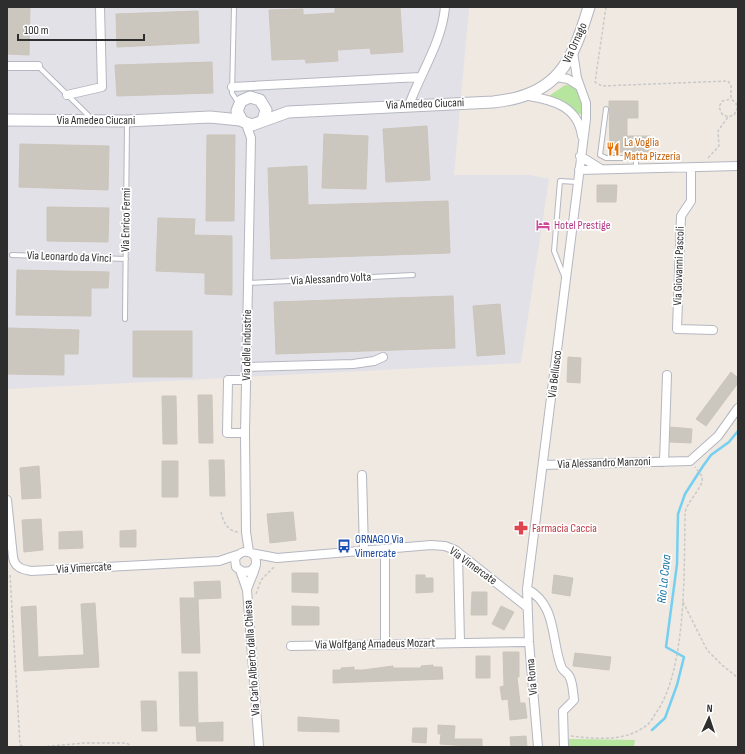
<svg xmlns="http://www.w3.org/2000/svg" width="745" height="754" font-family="'Sofia Sans Condensed',sans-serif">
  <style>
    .industrial { fill: #e3e1e8 }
    .green { fill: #b6e59e }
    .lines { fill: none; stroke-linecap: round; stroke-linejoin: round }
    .stream { stroke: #75cff0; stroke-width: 2.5 }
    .building { fill: #cbc7bf; stroke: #cbc5ba }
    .lane-casing { stroke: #b4b7c1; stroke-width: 6 }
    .street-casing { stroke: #b4b7c1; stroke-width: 10 }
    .secondary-casing { stroke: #b4b7c1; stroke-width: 13 }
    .path { stroke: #c9c9c9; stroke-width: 1.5; stroke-dasharray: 3 2; stroke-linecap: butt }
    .lane { stroke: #fff; stroke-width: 4 }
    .street { stroke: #fff; stroke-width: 8 }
    .secondary { stroke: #fff; stroke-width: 11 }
    .labels { text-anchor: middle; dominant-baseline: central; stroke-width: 3.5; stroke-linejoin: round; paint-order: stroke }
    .street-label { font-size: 12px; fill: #2e2e2e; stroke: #fff }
    .food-label { font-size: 12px; fill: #c56008; stroke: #fff; text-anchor: start }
    .hotel-label { font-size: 12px; fill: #b23c85; stroke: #fff; text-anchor: start }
    .health-label { font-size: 12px; fill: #be3a42; stroke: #fff; text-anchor: start }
    .transit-label { font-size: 12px; fill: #164399; stroke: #fff; text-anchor: start }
    .water-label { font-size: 13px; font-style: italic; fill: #0d6fa3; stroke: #fff }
  </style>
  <rect width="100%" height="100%" fill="#efe9e1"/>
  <path class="industrial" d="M7,7H469L454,175H531L549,179L521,363L7,389Z"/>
  <path class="green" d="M565,85C581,86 582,102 582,115L574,111L564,101L549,96Z
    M569,739L635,740L634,747H568Z"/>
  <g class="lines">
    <path class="stream" d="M652,730L665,718L677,685L684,657L666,647L677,564L678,514L685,494L703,466L711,455L729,442L738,431"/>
  </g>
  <path class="building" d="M7,7H30L29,55L7,54Z
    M335,7H400L403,52L371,54L370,48L337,50L338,61L306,63L305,59L272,60L269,10L303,9V15L335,13Z
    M198,11L199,43L117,47L116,14Z
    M212,62L213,93L117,96L115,65Z
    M609,101H638V118H627V136H650V152H610Z
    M427,126L430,180L386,182L383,129Z
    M324,134L368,136L366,189L322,188Z
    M207,135H235L234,221H206Z
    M20,144L109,146L108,190L19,187Z
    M307,166L308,205L448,201L450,253L271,259L268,168Z
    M597,185H617L616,202H597Z
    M47,207L109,208L108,242L47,241Z
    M158,218L195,219L194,235L232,236V295L205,294V273L156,271Z
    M17,270L109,272L108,288H91V316L16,315Z
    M453,296L455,348L276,354L274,302Z
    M500,304L505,354L477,356L473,306Z
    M7,328L79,330L78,354H64V375L7,374Z
    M133,331H192V377H133Z
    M568,357L581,358L580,383L567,382Z
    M731,372L738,378V383L706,426L696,419Z
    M198,395H212L213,443H199Z
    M162,396H176L177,444H163Z
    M671,427L692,429L691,443L670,442Z
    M209,460H224L225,496H210Z
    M162,461H178V497H162Z
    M39,466L41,498L22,499L20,468Z
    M293,512L296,540L270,543L267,514Z
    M41,519L43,550L24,552L22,520Z
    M136,530V547H120V531Z
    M82,531L83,548L59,549V532Z
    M292,573H318V593L292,592Z
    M416,575H425V578H433V592L416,593Z
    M554,575L573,578L570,596L552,593Z
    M220,581L221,598L198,599L200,653H182L180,598H195L194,582Z
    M472,592H487V615H471Z
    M95,603L99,667L24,671L21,607L36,606L38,657L84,655L81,604Z
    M292,606L319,607V625H292Z
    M501,606L514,612L504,630L492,624Z
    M503,652H519V677H517L520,703H525L527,718L510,720L508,699L502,700L500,687L504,686Z
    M575,653L611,657L609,670L573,666Z
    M476,656H490V678H476Z
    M433,665V667H442L443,679L333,683V670H341V668L354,667V670H363L393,666V668H421V666Z
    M179,672H197L198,723L223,722V741H197L196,726H180Z
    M141,701H156L157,731H142Z
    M298,717L339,720V732L298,731Z
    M438,725L455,726L454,739H482V747L440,744L441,734H438Z
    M413,728H427L426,743L412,742Z
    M526,736L527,747H511L510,737Z"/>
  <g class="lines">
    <g class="lane-casing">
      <path id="lane" d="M234,7L232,93L239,104
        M38,66L92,119
        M606,109L600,155L606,158H636V169
        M12,255L126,259
        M564,276L554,251L560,181L577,182
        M248,283L413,275
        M125,319L127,122"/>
    </g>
    <g class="street-casing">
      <path id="street" d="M7,66H38
        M556,77L568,79L579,86
        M232,87L420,77
        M67,95L102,87L100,7
        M529,96C554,100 578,107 582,136
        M409,105C421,72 442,42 445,7
        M246,124L251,138L245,433L246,532L249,552
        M580,156L601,169
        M691,169V201L681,216L677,329L713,330
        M579,170L738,166
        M246,367L353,364L374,361L383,357
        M245,433H227L228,380H246
        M664,462L667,375
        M543,465L690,461L718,436L738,408
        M362,475L364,551
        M7,500L13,557C15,568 22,569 31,571L219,561L237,555
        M385,550V644
        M251,553L277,558L431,545L445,546L455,550L527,607
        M458,553L460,643
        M240,570L247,590L259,747
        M527,589C557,605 551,639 561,666C562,671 569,673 570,678C573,684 573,693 574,700L563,711L564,747
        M247,590C249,581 255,573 256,563C257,550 241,548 235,559L236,567L243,572L251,571L256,565
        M291,646L525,642
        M538,747L529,642L527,589L586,119V103L577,78L573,52"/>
    </g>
    <g class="secondary-casing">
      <path id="secondary" d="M7,120L127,121L210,117L240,120
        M263,120L266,110L260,100L250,97L241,101L237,111L242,121L252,125L288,112L493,102C557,96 572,63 589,7"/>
    </g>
    <path class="path" d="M606,7L595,82L602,86L728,81L731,85V99L736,103L737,109L734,115L728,117L722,114L719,107L722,101L731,99
      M708,158L719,146L718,131L728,117
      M221,512C223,521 227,531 238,532
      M10,575L20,745L25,747
      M256,594L261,580L275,566
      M683,602L707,650L722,665L738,678
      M571,736C596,739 626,742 647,725C651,722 653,717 656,713C687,669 684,568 685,514C685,503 705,486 702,477C701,474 697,470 695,467
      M42,747L84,743H126L130,745V747"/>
    <use href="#lane" class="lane"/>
    <use href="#street" class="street"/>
    <use href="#secondary" class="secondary"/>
  </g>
  <defs>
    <g id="restaurant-bare" transform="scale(1.08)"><path d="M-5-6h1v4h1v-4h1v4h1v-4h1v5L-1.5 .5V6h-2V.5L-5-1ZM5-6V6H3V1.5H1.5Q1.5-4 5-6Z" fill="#e8710a" stroke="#fff" stroke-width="2.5" paint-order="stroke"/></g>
    <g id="hotel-bare" transform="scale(1.08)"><path d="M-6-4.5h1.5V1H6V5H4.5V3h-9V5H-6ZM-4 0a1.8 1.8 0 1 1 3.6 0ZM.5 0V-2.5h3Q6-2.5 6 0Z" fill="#d1479c" stroke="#fff" stroke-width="2.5" paint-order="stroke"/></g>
    <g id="pharmacy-bare" transform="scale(1.08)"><path d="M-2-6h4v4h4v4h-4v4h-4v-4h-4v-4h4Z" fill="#e0444e" stroke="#fff" stroke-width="2.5" paint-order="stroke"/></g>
    <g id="bus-bare" transform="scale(1.08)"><path d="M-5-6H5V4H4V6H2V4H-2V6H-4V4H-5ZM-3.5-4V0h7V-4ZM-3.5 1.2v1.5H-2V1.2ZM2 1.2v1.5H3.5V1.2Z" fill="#1a4fb4" stroke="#fff" stroke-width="2.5" paint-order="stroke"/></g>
  </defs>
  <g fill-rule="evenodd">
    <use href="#restaurant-bare" x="613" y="149"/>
    <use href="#hotel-bare" x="543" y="225"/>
    <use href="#pharmacy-bare" x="521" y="528"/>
    <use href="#bus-bare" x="344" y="546"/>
  </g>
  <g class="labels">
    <g class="street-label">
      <text transform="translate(575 43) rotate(-66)">Via Ornago</text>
      <text transform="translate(425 104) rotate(-2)">Via Amedeo Ciucani</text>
      <text x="96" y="120">Via Amedeo Ciucani</text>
      <text transform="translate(126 220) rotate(-89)">Via Enrico Fermi</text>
      <text transform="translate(69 257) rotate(2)">Via Leonardo da Vinci</text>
      <text transform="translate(679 266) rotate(-88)">Via Giovanni Pascoli</text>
      <text transform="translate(331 279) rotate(-3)">Via Alessandro Volta</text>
      <text transform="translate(247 345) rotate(-89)">Via delle Industrie</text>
      <text transform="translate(555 374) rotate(-83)">Via Bellusco</text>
      <text transform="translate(604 463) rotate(-2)">Via Alessandro Manzoni</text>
      <text transform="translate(473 566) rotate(36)">Via Vimercate</text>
      <text transform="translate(84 568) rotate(-3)">Via Vimercate</text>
      <text transform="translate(375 644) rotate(-1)">Via Wolfgang Amadeus Mozart</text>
      <text transform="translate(252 658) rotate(-94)">Via Carlo Alberto dalla Chiesa</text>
      <text transform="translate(532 677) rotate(-95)">Via Roma</text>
    </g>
    <g class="food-label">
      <text x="624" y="142">La Voglia<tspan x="624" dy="14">Matta Pizzeria</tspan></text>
    </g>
    <g class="hotel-label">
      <text x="554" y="225">Hotel Prestige</text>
    </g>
    <g class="health-label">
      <text x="532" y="528">Farmacia Caccia</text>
    </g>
    <g class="transit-label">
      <text x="355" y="539">ORNAGO Via<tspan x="355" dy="14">Vimercate</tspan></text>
    </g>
    <g class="water-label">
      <text transform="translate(664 579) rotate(-84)">Rio La Cava</text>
    </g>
  </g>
  <rect width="745" height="754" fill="none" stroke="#2e2e2e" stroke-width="16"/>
  <g transform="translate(709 718) rotate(3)" stroke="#ffffff" stroke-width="3" paint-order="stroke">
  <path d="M0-3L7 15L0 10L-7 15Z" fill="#2e2e2e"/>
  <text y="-6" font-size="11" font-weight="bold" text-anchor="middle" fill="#2e2e2e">N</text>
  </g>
  <path d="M18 34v6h126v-6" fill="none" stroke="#2e2e2e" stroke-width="2"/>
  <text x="24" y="34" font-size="12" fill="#2e2e2e" stroke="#ffffff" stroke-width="3" paint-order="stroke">100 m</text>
</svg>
